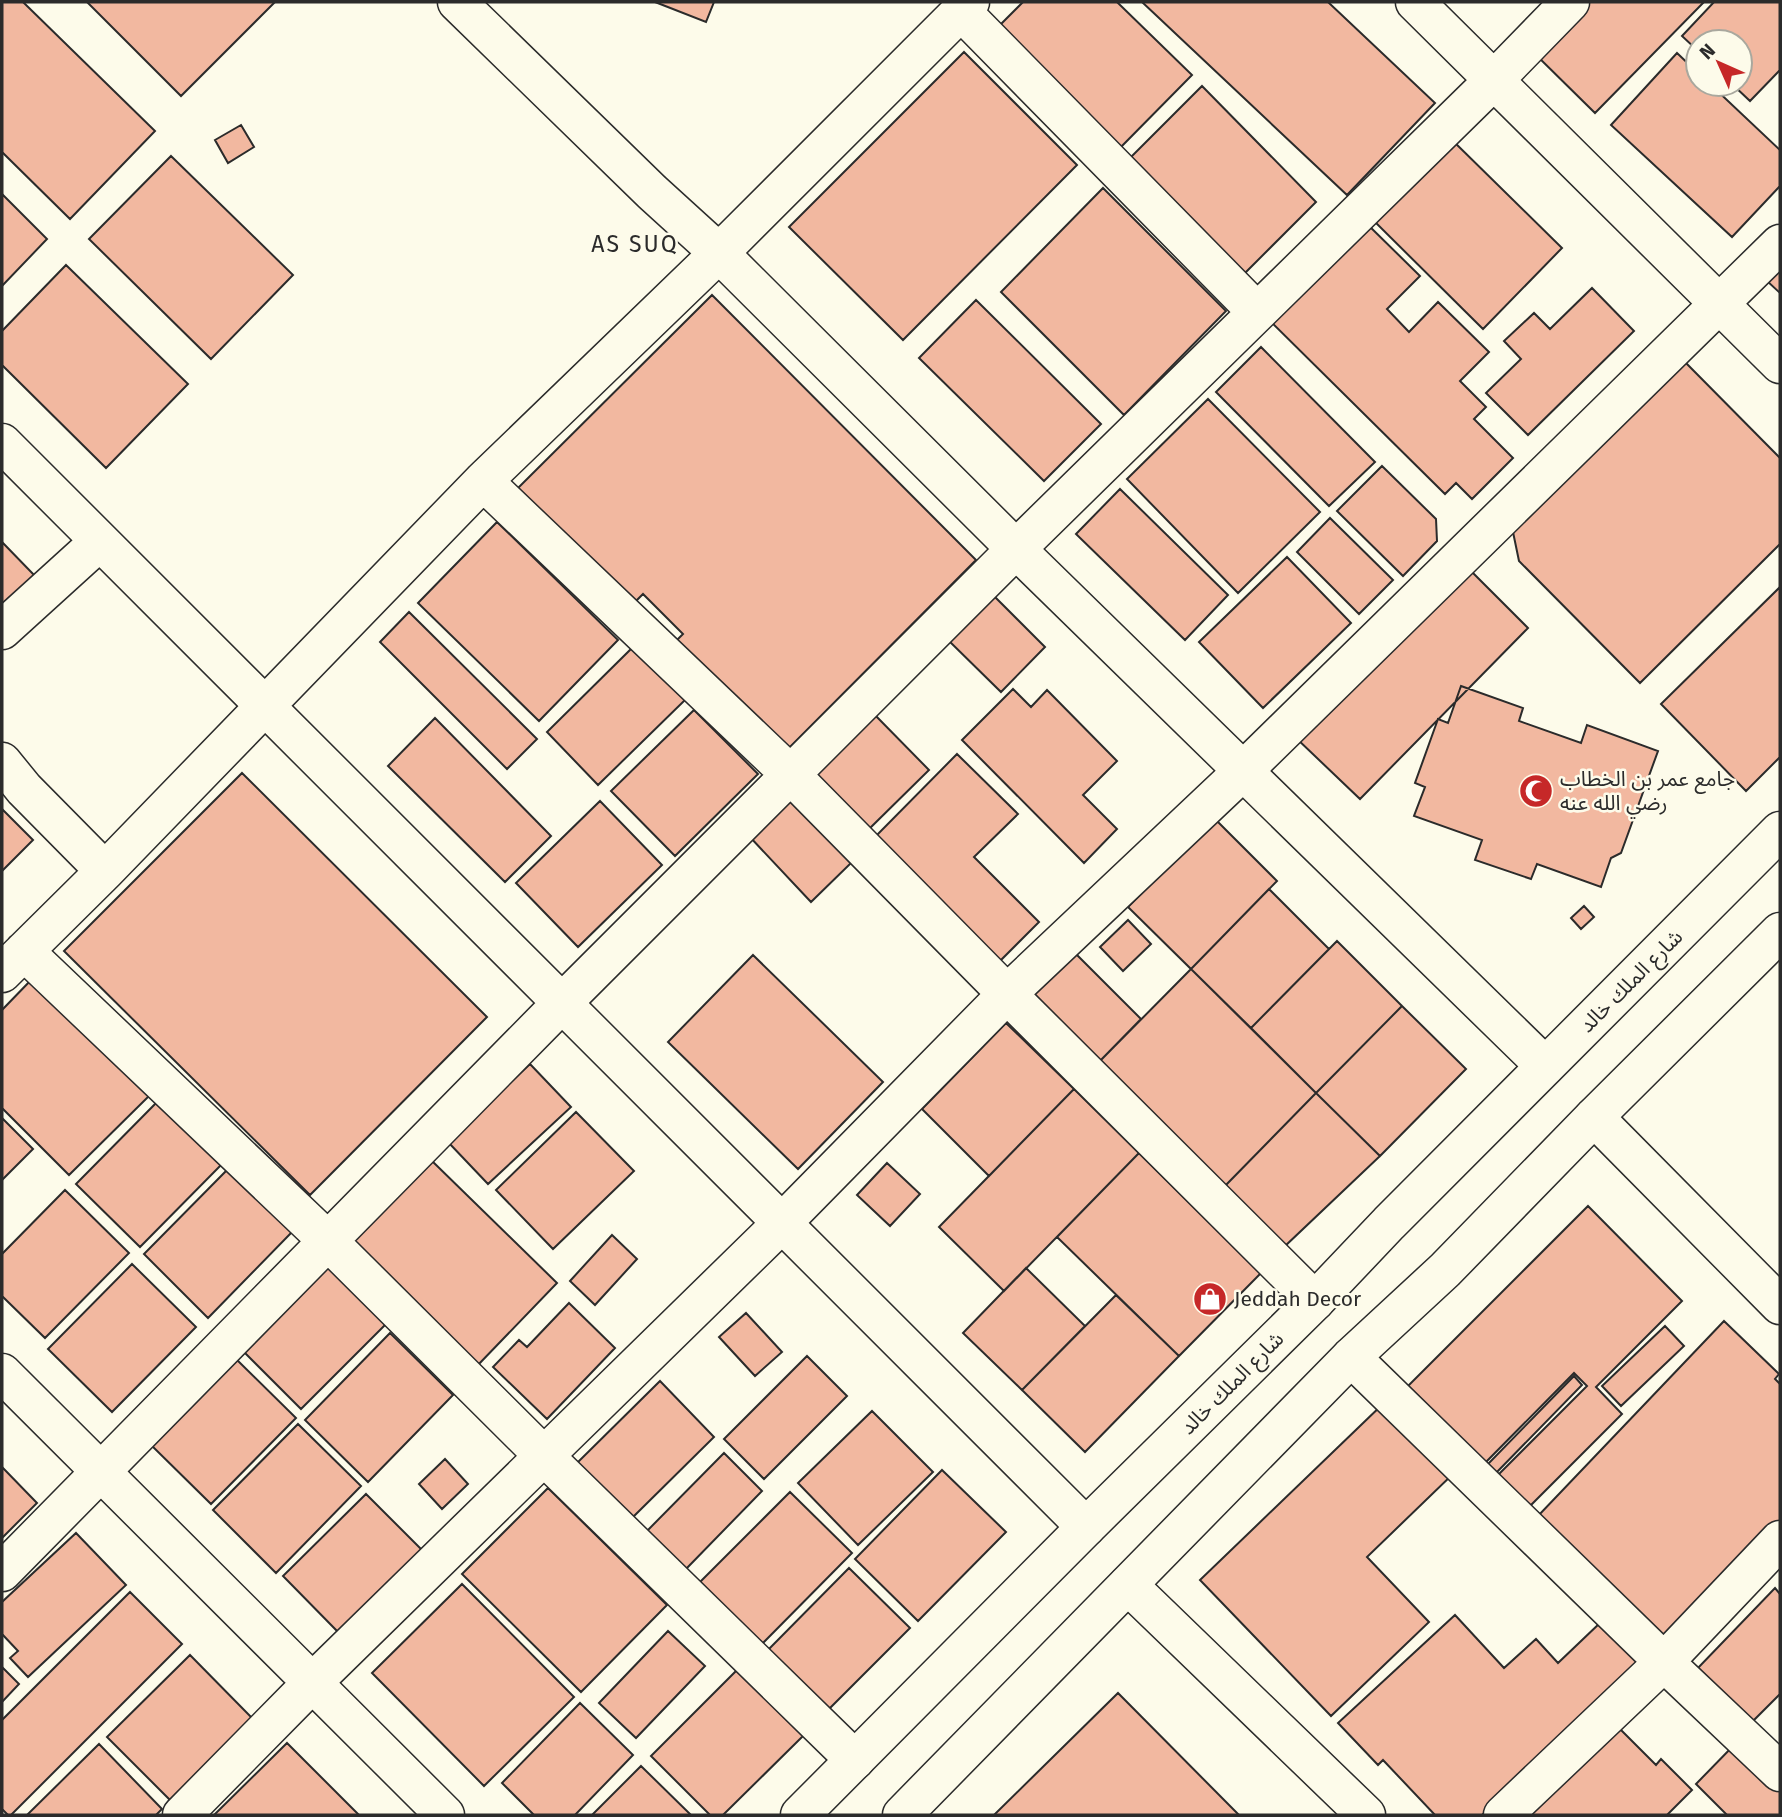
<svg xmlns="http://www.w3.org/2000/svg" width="1782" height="1817" font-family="'Fira Sans','Noto Sans Arabic',sans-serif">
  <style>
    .building { fill: #f2b8a0; stroke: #2b2b2b; stroke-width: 2 }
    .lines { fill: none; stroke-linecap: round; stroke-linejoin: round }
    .minor-casing { stroke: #2b2b2b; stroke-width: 41 }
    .major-casing { stroke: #2b2b2b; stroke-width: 41 }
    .minor { stroke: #fdfbea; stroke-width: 38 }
    .major { stroke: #fdfbea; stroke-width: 38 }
    .labels { text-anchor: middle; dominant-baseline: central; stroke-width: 5; stroke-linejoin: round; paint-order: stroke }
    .poi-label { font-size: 21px; fill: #2b2b2b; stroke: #fdfbea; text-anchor: start }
    .street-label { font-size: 21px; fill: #2b2b2b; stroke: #fdfbea }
    .neighbourhood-label { font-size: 23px; letter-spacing: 2px; fill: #2b2b2b; stroke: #fdfbea }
  </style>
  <rect width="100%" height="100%" fill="#fdfbea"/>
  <path class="building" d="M2,2H23L155,131L70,219L2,152Z
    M87,2H275L181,96Z
    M655,2H714L706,22Z
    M1023,2H1117L1192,75L1117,151L994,31Z
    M1142,2H1328L1435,103L1347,195Z
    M1579,2H1704L1595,113L1531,50Z
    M1714,2H1780V70L1750,101L1732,84H1740V42H1698V51L1682,36Z
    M964,52L1077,165L903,340L789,227Z
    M1677,53L1698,73V84H1710L1780,150V186L1732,237L1611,125Z
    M1202,86L1316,202L1242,276L1127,161Z
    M241,125L254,147L228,163L215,140Z
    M1448,136L1562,248L1483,329L1369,216Z
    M171,156L293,275L211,359L89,239Z
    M1103,188L1226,311L1124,415L1001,292Z
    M2,194L47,239L2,286Z
    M1361,218L1420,276L1387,309L1409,332L1438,302L1489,352L1460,381L1486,407L1474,419L1513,458L1472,499L1456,483L1445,494L1264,315Z
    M66,265L188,384L106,468L2,365V331Z
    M1780,266V293L1766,280Z
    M1592,288L1634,331L1528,435L1486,393L1521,359L1504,341L1534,313L1550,329Z
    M712,295L976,560L786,751L676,641L683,634L643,594L633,604L518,488Z
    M976,300L1101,424L1044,481L919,358Z
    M1261,347L1375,462L1329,506L1216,392Z
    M1685,362L1780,458V544L1640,683L1519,561L1513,532Z
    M1208,399L1320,512L1238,593L1127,479Z
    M1382,466L1436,519L1437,541L1403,576L1337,511Z
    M1120,489L1228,595L1185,640L1076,534Z
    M1330,518L1393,580L1359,614L1297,552Z
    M497,522L618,640L539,721L418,603Z
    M2,542L36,577L7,606L2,601Z
    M1287,557L1351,623L1263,708L1199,642Z
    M1467,567L1528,628L1360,799L1295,737Z
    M1780,587V757L1746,791L1661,704Z
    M991,593L1045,647L1001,692L946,638Z
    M409,612L537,739L507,769L380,642Z
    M633,647L685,700L598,785L547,732Z
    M1461,686L1523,708L1519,721L1581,743L1587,725L1658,751L1621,853L1611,858L1601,887L1537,864L1531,879L1475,860L1482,840L1414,816L1425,787L1415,783L1438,719L1448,723Z
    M1013,689L1031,707L1047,690L1117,761L1083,795L1117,829L1084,863L962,740Z
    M694,710L758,774L675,856L611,791Z
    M873,713L929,770L867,831L811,775Z
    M435,718L551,836L505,882L388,766Z
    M957,754L1018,814L974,857L1039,922L998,963L873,839Z
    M242,773L487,1017L310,1195L64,951Z
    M789,798L851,863L811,902L749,836Z
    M600,801L662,865L578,947L516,883Z
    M2,809L33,840L2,871Z
    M1215,819L1277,881L1191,969L1128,907Z
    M1269,889L1329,949L1251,1028L1191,969Z
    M1584,906L1594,917L1581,929L1571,918Z
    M1128,920L1151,944L1123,971L1100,947Z
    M1337,941L1402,1006L1316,1093L1251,1028Z
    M1070,948L1141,1019L1097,1064L1026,994Z
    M753,955L883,1082L798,1169L668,1042Z
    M1191,969L1316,1093L1223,1188L1097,1064Z
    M33,978L150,1095L69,1175L2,1108V1010Z
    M1402,1006L1466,1069L1380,1156L1316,1093Z
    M1006,1023L1074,1089L989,1176L922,1109Z
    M530,1064L571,1107L488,1184L448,1142Z
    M1074,1089L1139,1153L1004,1291L939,1227Z
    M1316,1093L1380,1156L1284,1247L1223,1188Z
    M160,1099L224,1162L140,1247L76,1184Z
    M576,1112L634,1171L553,1249L496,1190Z
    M2,1118L33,1149L2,1180Z
    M1139,1153L1261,1273L1179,1356L1057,1237Z
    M430,1159L557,1283L477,1366L349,1242Z
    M887,1163L920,1194L890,1226L857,1195Z
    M228,1169L292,1232L208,1318L144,1254Z
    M65,1190L129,1253L45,1338L2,1296V1254Z
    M1588,1206L1682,1301L1596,1387L1622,1414L1528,1508L1496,1477L1587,1386L1574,1373L1485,1463L1408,1386Z
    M612,1235L637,1259L595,1305L570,1281Z
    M132,1264L196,1327L112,1412L48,1349Z
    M327,1266L386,1324L301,1409L243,1351Z
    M1026,1268L1085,1326L1022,1390L963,1333Z
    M1116,1295L1179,1356L1085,1452L1022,1390Z
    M569,1303L615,1348L547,1419L493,1367L519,1340L527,1347Z
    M746,1313L782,1352L755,1376L719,1337Z
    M1724,1321L1779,1374L1775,1379L1780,1384V1524L1663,1647L1537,1517Z
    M1665,1326L1684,1346L1621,1406L1602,1386Z
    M390,1333L453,1395L368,1482L305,1420Z
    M233,1356L296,1418L211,1504L148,1442Z
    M807,1356L847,1396L764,1479L724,1439Z
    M1574,1376L1582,1385L1496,1473L1488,1464Z
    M660,1381L714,1437L631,1519L577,1463Z
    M1386,1401L1455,1472L1367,1557L1429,1622L1331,1716L1200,1580Z
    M872,1411L933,1472L858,1545L798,1483Z
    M298,1424L361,1486L276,1573L213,1510Z
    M724,1453L762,1491L685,1570L646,1532Z
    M445,1459L468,1484L442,1509L419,1484Z
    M2,1467L37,1503L2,1538Z
    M942,1470L1006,1532L918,1621L855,1559Z
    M548,1488L667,1605L581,1692L462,1574Z
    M790,1492L852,1553L758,1648L696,1586Z
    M366,1494L424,1552L340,1634L283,1576Z
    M76,1533L126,1585L28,1677L10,1658L18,1651L2,1634V1602Z
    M849,1568L910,1628L824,1714L764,1654Z
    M462,1584L574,1697L484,1786L372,1673Z
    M1775,1588L1780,1594V1694L1750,1724L1696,1670Z
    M130,1592L182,1644L11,1815H8L2,1809V1720Z
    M1455,1615L1504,1668L1536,1639L1558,1663L1601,1622L1642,1667L1482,1815H1435L1383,1760L1378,1765L1338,1723Z
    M668,1631L705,1666L636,1738L599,1703Z
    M190,1655L253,1719L171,1801L107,1737Z
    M2,1667L19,1684L2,1702Z
    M737,1670L803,1736L723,1815H710L651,1756Z
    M1118,1693L1239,1815H994Z
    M580,1703L633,1755L575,1815H534L502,1783Z
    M1618,1727L1656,1765L1661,1759L1692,1790L1667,1815H1531Z
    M1737,1742L1780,1784V1815H1727L1696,1784Z
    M287,1743L359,1815H214Z
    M99,1744L162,1809L156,1815H27Z
    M641,1766L691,1815H592Z"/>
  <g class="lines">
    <g class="minor-casing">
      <path id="minor" d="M457,2L652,192L719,253L1016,549L1545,1066
        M1415,2L1780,364
        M961,11L1257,312
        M2,443L1086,1527
        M483,481L790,774L1007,994L1315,1301
        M2,630L100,541
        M2,762L24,789L105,871
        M24,951L328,1241L544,1456L855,1760
        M2,973L105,871L483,481L719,253L970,2
        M1594,1117L1780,1305
        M1351,1357L1664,1662L1780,1772
        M2,1373L445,1815
        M2,1572L562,1003L1016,549L1494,80L1570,2
        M1128,1585L1366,1815
        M182,1815L312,1683L782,1223L1007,994L1243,771L1780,244
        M1503,1815L1664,1662L1780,1540"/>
    </g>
    <g class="major-casing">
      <path id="major" d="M800,1815L1086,1527L1315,1301L1389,1223L1780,831
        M902,1815L1351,1357L1445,1270L1594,1117L1780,932"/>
    </g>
    <use href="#minor" class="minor"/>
    <use href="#major" class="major"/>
  </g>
  <defs>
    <g id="mosque-disc" transform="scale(1.75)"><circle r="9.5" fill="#c62828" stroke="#fdfbea"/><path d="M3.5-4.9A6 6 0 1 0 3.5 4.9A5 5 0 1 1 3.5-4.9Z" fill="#fff"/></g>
    <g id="shop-disc" transform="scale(1.75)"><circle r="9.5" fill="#c62828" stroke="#fdfbea"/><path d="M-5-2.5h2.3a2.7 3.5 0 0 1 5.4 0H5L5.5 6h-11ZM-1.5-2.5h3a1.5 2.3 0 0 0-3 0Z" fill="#fff"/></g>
  </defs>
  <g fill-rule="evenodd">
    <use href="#mosque-disc" x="1536" y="791"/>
    <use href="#shop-disc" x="1210" y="1299"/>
  </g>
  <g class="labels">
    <g class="poi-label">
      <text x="1560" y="779">جامع عمر بن الخطاب<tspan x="1560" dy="24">رضي الله عنه</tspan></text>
      <text x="1234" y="1299">Jeddah Decor</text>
    </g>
    <g class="street-label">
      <text transform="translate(1631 981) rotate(-45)">شارع الملك خالد</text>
      <text transform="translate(1232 1383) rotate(-45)">شارع الملك خالد</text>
    </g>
    <g class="neighbourhood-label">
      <text x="635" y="244">AS SUQ</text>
    </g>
  </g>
  <rect width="1782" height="1817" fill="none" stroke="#2b2b2b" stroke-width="7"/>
  <g transform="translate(1719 63) rotate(315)"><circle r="33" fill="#fdfbea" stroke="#a9a89e" stroke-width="2"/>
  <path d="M0-5L12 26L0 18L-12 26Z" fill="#c62828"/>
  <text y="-10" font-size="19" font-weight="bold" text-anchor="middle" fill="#2b2b2b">N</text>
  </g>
</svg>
